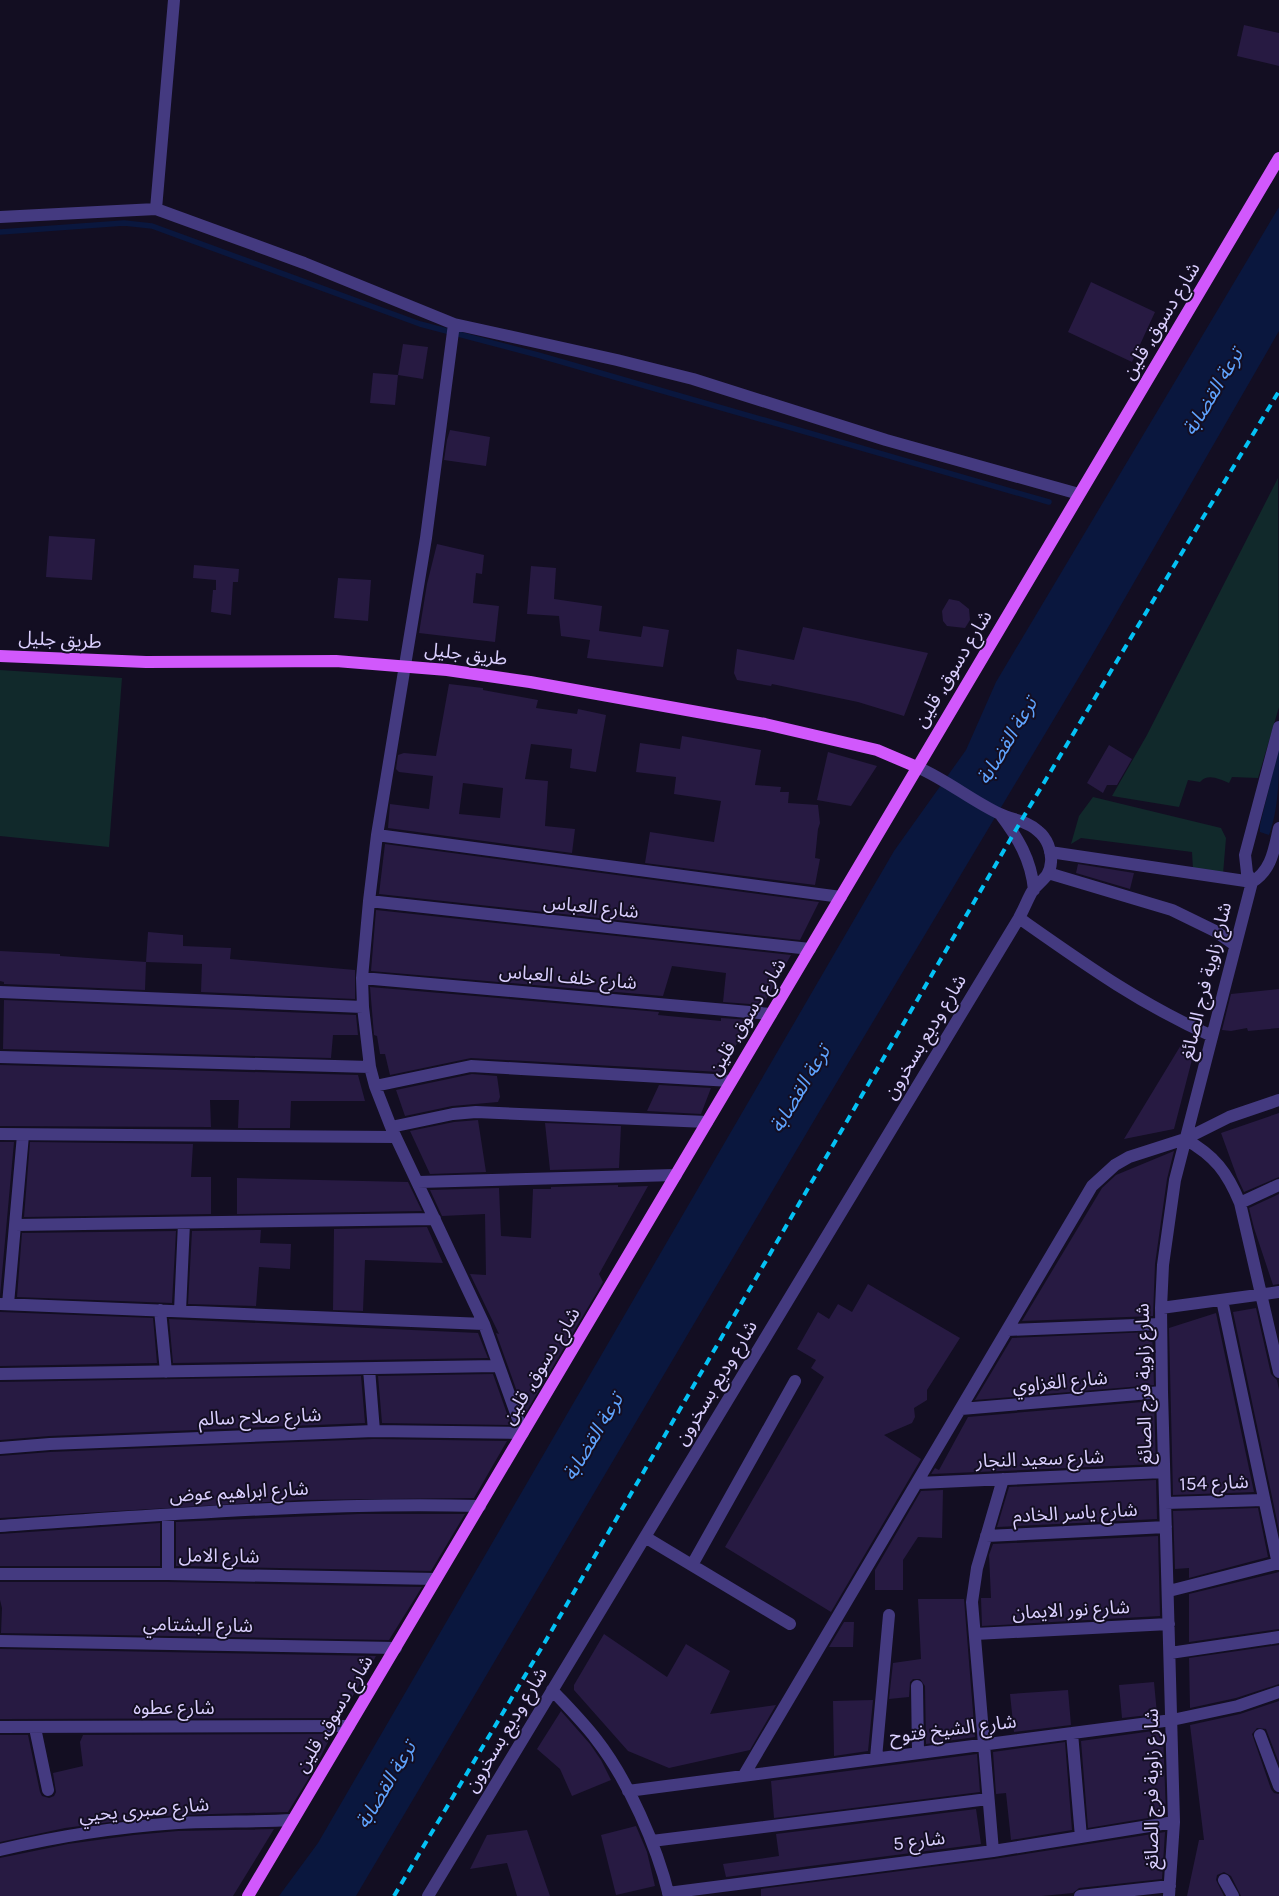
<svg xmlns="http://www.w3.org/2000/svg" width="1279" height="1896" font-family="Karla,'Noto Sans Arabic',sans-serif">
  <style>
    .green { fill: #11292b }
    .water { fill: #0a173e }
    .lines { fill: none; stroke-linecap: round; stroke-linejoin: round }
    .stream { stroke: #0a173e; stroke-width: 5.5 }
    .building { fill: #271a42; fill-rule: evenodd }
    .minor { stroke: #443a80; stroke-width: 12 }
    .major { stroke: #d158fc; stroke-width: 12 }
    .rail { stroke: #04c2f5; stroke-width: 4; stroke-dasharray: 8 6; stroke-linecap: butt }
    .labels { text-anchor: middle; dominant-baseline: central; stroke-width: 4; stroke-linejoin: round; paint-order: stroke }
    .street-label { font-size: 19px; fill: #dacffe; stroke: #130e22 }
    .water-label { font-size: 20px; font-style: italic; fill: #5fa2fc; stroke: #130e22 }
  </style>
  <rect width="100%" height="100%" fill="#130e22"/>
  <path class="green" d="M1278,478L1279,707L1258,778L1232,777L1229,783C1219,779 1208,773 1200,782L1188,780L1179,807L1112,796L1147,735Z
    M0,670L122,678L109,847L0,836Z
    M1093,797L1221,828L1226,838L1223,874L1193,869L1192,852L1081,838L1071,844L1079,816Z"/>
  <path class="water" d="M1279,207V331L1091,657L822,1107L356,1896H279L318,1843L894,851L966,750L996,682Z
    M1279,747C1279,776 1279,808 1269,835L1260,832V825Z"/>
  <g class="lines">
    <path class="stream" d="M0,232L124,223L152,226L420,324L538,355L1049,502"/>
  </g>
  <path class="building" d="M1244,25L1279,33V66L1237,56Z
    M1091,282L1155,312L1132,362L1068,332Z
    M403,344L428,347L423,379L398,375Z
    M373,373L398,375L395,405L370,403Z
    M450,430L490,437L486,466L444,460L447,440Z
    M49,536L95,539L92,580L46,577Z
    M437,544L484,555L482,574L476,573L473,603L499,606L495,642L419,633L427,584Z
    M194,565L239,569L238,582H233L231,615L211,612L213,590H216V580L193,578Z
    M531,566L556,568L554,599L602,606L599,631L641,637L643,626L669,630L663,667L587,658L590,640L561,636L559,616L527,614Z
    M338,578L371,580L368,621L334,618Z
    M949,599L959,601L969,609L970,620L965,628L947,626L943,621L942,611Z
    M803,627L928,653L904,716L858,702L772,684L771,686L737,680L734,673L737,649L794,660Z
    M449,684L483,688V690L538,700L536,708L577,714L578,709L606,715L596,772L570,768L572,749L531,744L525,779L548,781L545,826L575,829L572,853L388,828L390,804L429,809L433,776L399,772L396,769L398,755L404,753L436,756ZM463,783L503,788L500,818L459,814Z
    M682,736L761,750L755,785L781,787L780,792H789L788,803L818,805L820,823L818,829L815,858L820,859L815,885L645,863L650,832L714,842L721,801L674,794L676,777L636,772L640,743L680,749Z
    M1109,745L1132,759L1117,785H1107L1103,793L1087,783Z
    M828,752L877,766L851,806L817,800Z
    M385,844L819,902L800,940L379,894Z
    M1078,864L1134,873L1130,889L1076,873Z
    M376,910L791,955L763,1005L723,1002L726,973L672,966L663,996L371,971Z
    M148,932L183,935V946L231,948L230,959L355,970V999L201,992L202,964L146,962Z
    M0,951L60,954V956L146,962L145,990L4,984V982L0,981Z
    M370,987L659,1012L658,1015L721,1021V1018L751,1020L720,1072L471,1058L390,1075L385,1054H380L377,1036L374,1035Z
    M1279,989V1028L1248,1031L1247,1028L1231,1031L1222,1030L1231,994Z
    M4,1000L356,1015L358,1035H333L331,1058L3,1049Z
    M1181,1045L1194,1052L1174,1129L1124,1139Z
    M0,1065L358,1075L365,1101H291L290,1128H238L239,1100H210L211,1127L0,1126Z
    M472,1074L497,1076L500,1097L498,1102L452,1106L405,1116L396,1090Z
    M659,1085L711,1088L701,1114L647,1111Z
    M1279,1113V1177L1244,1192L1237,1177L1221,1133Z
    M478,1120L486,1172L430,1174L410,1131L454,1122Z
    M545,1123L621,1126L619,1168L550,1170Z
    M0,1142H14L0,1296Z
    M30,1142L193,1144L191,1177H211V1214L24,1217Z
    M1174,1151L1167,1179L1155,1264L1153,1316L1022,1321L1102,1188L1116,1175Z
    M237,1178L408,1182L422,1211L237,1214Z
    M618,1185V1187L648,1186L599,1274L603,1282L525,1414L496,1333L499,1334L470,1274L486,1275L485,1214L442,1216L430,1190L499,1188L501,1236L531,1238L533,1189H551V1187Z
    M1279,1194V1284L1273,1285L1254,1228L1249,1208Z
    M427,1227L443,1263L365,1260L363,1311L333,1310L334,1229Z
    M261,1230L260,1243L291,1244L290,1269L259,1267L256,1306L188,1304L192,1231Z
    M176,1231L172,1303L17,1297L22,1233Z
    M868,1284L960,1338L927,1390V1400L914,1408L915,1417L912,1423L884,1435L921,1459L831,1612L725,1547L824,1377L811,1368L816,1360L797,1349L818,1312L829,1319L838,1304L852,1312Z
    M1256,1308L1271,1374L1277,1380L1279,1390V1530L1233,1312Z
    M0,1312L153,1318L157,1363L0,1366Z
    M1216,1313L1254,1492L1173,1495L1169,1328Z
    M169,1319L478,1333L488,1358L173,1363Z
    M1152,1332L1154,1385L975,1400L1012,1338Z
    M493,1374L511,1425L382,1423L378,1376Z
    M361,1376L365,1423L49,1436L0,1440V1382Z
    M1154,1401L1156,1464L931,1474L935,1468L939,1470L968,1417Z
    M374,1439L507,1441L474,1498L300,1500L0,1518V1456L50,1452Z
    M1156,1480L1157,1519L997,1527L1009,1487Z
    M943,1490L942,1538L918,1537L903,1560V1590H875V1570L921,1491Z
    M1258,1508L1268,1557L1189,1578V1568L1175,1569L1173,1511Z
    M360,1514H465L431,1571L176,1566V1522Z
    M160,1523V1566H0V1534Z
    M1158,1536L1160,1616L982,1626L981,1598H991L989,1555L993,1544Z
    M1279,1572V1629L1189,1642V1594Z
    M0,1582H168L422,1587L389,1640L1,1633L2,1608L0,1600Z
    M918,1599H964L975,1737L926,1744L925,1686L920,1679H913L910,1682L909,1697L889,1699L893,1663L921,1659Z
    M844,1622H854L853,1647H829Z
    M604,1634L667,1677L686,1644L730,1671L710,1714L776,1705L750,1750L669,1768L628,1751L574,1690V1685Z
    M1279,1645V1684L1236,1698L1190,1708L1189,1658Z
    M0,1649L376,1656L340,1718L0,1719Z
    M1154,1682L1157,1714L1122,1718L1119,1685Z
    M1068,1690L1071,1725L1014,1732L1010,1694Z
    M873,1700L868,1751L834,1756L833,1701Z
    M1279,1701V1763L1266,1729L1257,1728L1252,1734L1271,1789L1274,1793L1279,1794V1896H1241L1231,1876L1224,1872L1217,1875L1216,1880L1224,1896H1187L1199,1840H1204L1190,1725L1240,1714Z
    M561,1711L590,1744L601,1760L611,1780L572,1796L560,1769L537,1749Z
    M1160,1730L1163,1733L1166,1815L1088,1828L1081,1741Z
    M332,1734L315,1768L288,1812L178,1815L133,1819L65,1828L0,1842V1735H28L40,1792L42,1796L49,1798L54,1796L56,1792L53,1773L83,1766L80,1742L83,1735Z
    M1065,1742L1072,1830L1011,1840L1006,1793L996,1794L993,1752Z
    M977,1754L980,1792L774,1818L771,1781Z
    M976,1809L981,1844L726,1877L723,1864L779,1856L776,1834Z
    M636,1826L647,1852L655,1886L616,1895L601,1835Z
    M274,1829L233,1896H0V1858L68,1844L134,1835L178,1831Z
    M527,1830L550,1896H517L507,1863L470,1869L487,1835Z
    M1165,1832L1162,1879L1079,1888L1073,1893L1042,1896H761V1889L994,1859Z"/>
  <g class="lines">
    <path class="minor" d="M156,209L174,0
      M0,217L156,209L304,263L454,324L617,360L693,379L886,440L1079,494
      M1000,814C1018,838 1031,859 1034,890
      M377,835L841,897
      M1050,852L1252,882
      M1048,873L1172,910L1215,931L1235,945
      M1252,882C1272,870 1274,849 1279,828
      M369,901L810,949
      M1019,918C1083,963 1140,1004 1212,1036
      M362,978L771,1014
      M0,992L363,1007
      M0,1057L370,1067
      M375,1086L471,1066L731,1081
      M391,1127L453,1114L476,1112L707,1122
      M0,1134L395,1137
      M1185,1139C1215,1156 1227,1172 1240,1203L1279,1372
      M418,1182L676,1175
      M1240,1203L1279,1185
      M15,1225L435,1219
      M1222,1300L1278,1564
      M0,1304L484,1324
      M8,1304L23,1135
      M1161,1308L1279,1292
      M160,1310L166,1372
      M180,1311L184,1223
      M1007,1330L1161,1324
      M369,1369L374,1431
      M0,1374L497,1366
      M961,1409L1162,1392
      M0,1448L50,1444L374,1431L523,1433L484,1324L391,1127L375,1086L370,1067L363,1007L362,978L369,901L377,835L426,538L454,324
      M918,1483L1164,1472
      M1165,1503L1264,1500
      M0,1526C160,1515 320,1502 480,1506
      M986,1536L1166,1527
      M645,1537L790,1624
      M692,1565L795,1381
      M0,1574H168L436,1579
      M168,1574V1515
      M1169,1591L1279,1563
      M975,1634L1169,1624
      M0,1641L396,1648
      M1170,1653L1279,1637
      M917,1686L918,1753
      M552,1690C567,1706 583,1722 596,1739C628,1780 657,1846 669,1896
      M0,1727L349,1726
      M35,1728L48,1790
      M1072,1733L1081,1837
      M1260,1735L1279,1786
      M876,1758L889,1615
      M744,1775L1092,1186L1115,1165L1129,1157L1185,1139L1229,1117L1279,1100
      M628,1791L1172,1720L1238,1706L1279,1692
      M652,1841L988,1799
      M0,1850C58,1836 119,1827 178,1823C217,1821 255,1822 293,1820
      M993,1851L972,1602L977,1568L1003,1479
      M1224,1880L1233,1896
      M668,1893L993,1851L1174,1822
      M428,1896L1019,918C1024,909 1028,898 1033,890C1041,880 1050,877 1051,862C1052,851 1047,838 1038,831C1028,821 1013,820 1000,814C972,801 947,780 917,767
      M1080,1896L1170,1886
      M1169,1896L1174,1822L1162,1392L1161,1308L1163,1265L1175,1180L1252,882L1247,873L1245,855L1279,727"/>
    <path class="major" d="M0,656L146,662L336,661L447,670L530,682L765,724L877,750L917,767
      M248,1896L1279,158"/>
    <path class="rail" d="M394,1896L545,1642L1021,821L1279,391"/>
  </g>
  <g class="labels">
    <g class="street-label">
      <text transform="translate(1161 321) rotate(-59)">شارع دسوق, قلين</text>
      <text transform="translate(60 640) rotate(3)">طريق جليل</text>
      <text transform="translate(466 654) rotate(7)">طريق جليل</text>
      <text transform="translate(953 669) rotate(-59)">شارع دسوق, قلين</text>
      <text transform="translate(591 907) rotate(6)">شارع العباس</text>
      <text transform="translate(568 977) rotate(5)">شارع خلف العباس</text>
      <text transform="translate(1206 981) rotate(-76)">شارع زاوية فرج الصائغ</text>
      <text transform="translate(747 1017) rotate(-59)">شارع دسوق, قلين</text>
      <text transform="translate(925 1037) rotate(-59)">شارع وديع بسخرون</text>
      <text transform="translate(541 1366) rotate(-59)">شارع دسوق, قلين</text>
      <text transform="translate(1060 1382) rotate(-5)">شارع الغزاوي</text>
      <text transform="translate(716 1383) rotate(-59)">شارع وديع بسخرون</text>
      <text transform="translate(1144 1384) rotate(-91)">شارع زاوية فرج الصائغ</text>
      <text transform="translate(260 1417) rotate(-2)">شارع صلاح سالم</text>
      <text transform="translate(1040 1459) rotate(-2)">شارع سعيد النجار</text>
      <text transform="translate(1214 1483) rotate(-2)">شارع 154</text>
      <text transform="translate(239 1492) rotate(-3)">شارع ابراهيم عوض</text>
      <text transform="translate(1075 1513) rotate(-3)">شارع ياسر الخادم</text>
      <text transform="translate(219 1556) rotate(1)">شارع الامل</text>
      <text transform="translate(1071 1610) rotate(-3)">شارع نور الايمان</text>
      <text transform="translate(198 1625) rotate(1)">شارع البشتامي</text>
      <text x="174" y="1708">شارع عطوه</text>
      <text transform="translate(334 1714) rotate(-59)">شارع دسوق, قلين</text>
      <text transform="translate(953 1729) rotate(-7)">شارع الشيخ فتوح</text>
      <text transform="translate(506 1730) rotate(-59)">شارع وديع بسخرون</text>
      <text transform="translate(1152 1789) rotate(-90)">شارع زاوية فرج الصائغ</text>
      <text transform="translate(144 1810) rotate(-5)">شارع صبرى يحيي</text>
      <text transform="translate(919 1841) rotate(-7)">شارع 5</text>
    </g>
    <g class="water-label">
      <text transform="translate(1213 392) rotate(-59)">ترعة القضابة</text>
      <text transform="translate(1007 741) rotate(-59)">ترعة القضابة</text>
      <text transform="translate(800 1089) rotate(-59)">ترعة القضابة</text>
      <text transform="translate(593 1437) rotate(-59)">ترعة القضابة</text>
      <text transform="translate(386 1785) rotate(-59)">ترعة القضابة</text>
    </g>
  </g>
</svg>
